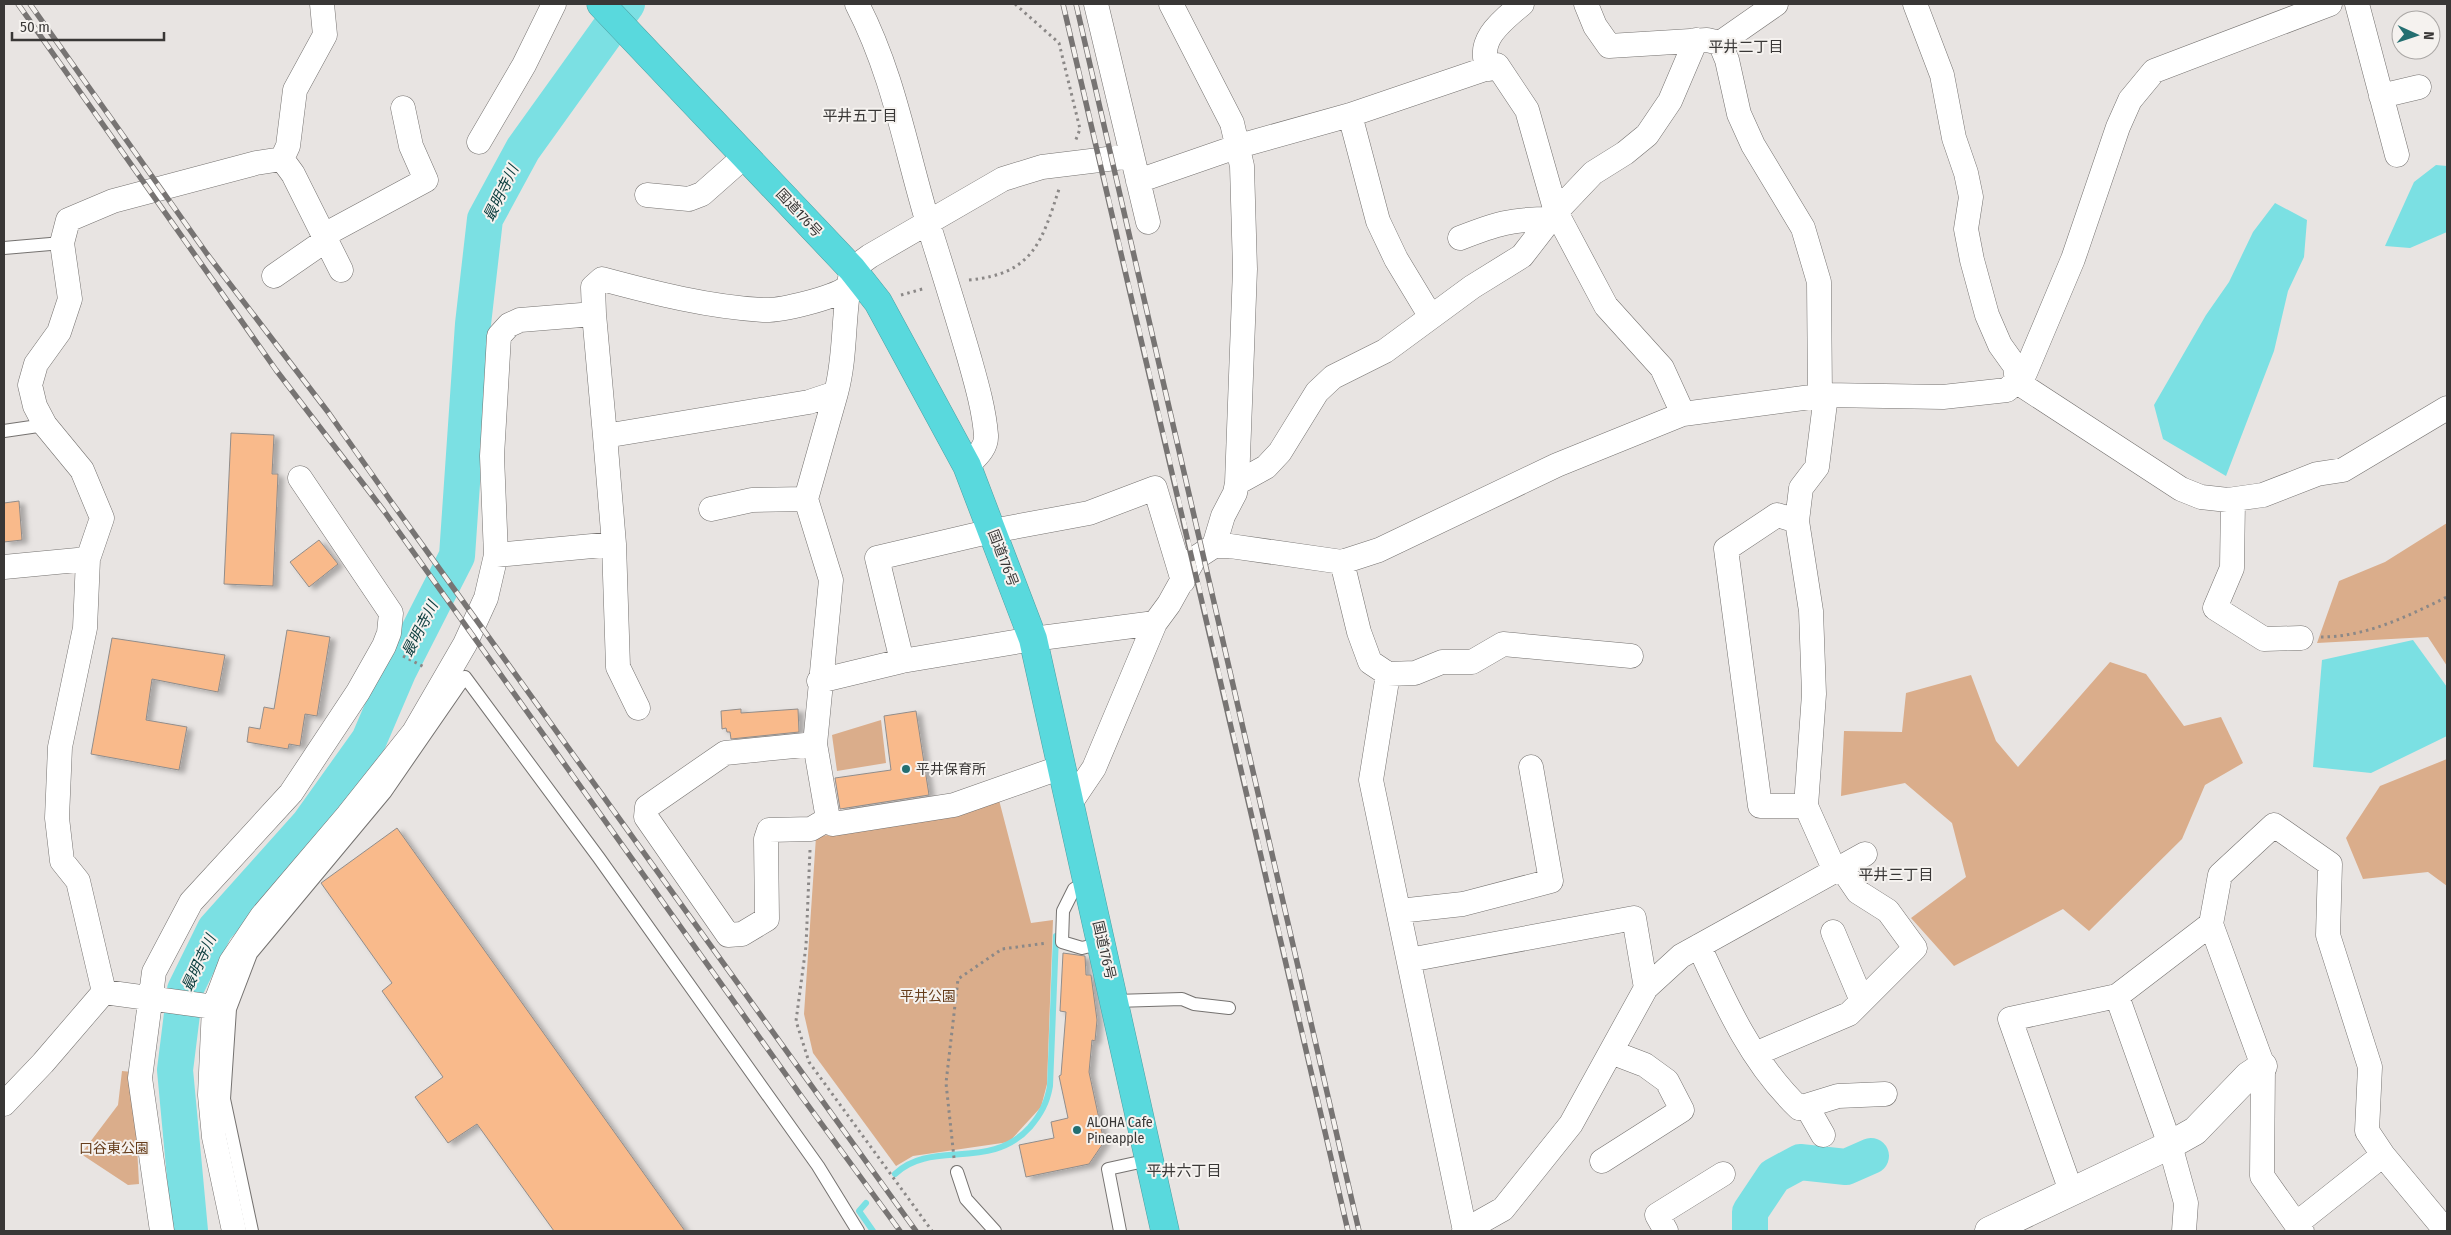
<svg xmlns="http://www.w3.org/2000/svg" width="2451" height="1235" font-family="'Fira Sans Condensed','Noto Sans JP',sans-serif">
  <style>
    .green { fill: #daad8b }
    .water { fill: #7be0e3 }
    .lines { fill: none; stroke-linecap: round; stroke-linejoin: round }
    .stream { stroke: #7be0e3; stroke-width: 6 }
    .river { stroke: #7be0e3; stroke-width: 36 }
    .building { fill: #f9ba8b; stroke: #918d8b; filter: url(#shadow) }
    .lane-casing { stroke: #757270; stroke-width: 14 }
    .street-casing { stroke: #757270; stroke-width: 25 }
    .secondary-casing { stroke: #757270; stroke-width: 29 }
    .highway-casing { stroke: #4ea0a3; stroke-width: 29 }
    .path { stroke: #8b8887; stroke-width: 3; stroke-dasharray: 2.5 4; stroke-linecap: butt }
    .lane { stroke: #fff; stroke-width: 12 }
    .street { stroke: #fff; stroke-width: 24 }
    .secondary { stroke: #fff; stroke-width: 28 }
    .highway { stroke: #59d9dd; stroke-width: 28 }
    .rail-casing { stroke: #777473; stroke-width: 5.5 }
    .rail { stroke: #f5f2ef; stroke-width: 4; stroke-dasharray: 11; stroke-linecap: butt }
    .poi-dot { fill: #246f71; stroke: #f5f2ef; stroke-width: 2 }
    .labels { text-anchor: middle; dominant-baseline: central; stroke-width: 4; stroke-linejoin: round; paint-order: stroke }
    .street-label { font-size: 14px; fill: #393736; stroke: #f5f2ef }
    .poi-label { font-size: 14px; fill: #393736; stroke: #f5f2ef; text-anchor: start }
    .park-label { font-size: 14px; fill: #663d1b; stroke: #f5f2ef }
    .neighbourhood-label { font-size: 15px; fill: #393736; stroke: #f5f2ef }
    .water-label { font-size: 15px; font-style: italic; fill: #0a3c3d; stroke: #f5f2ef }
  </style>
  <defs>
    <filter id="shadow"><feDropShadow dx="5.5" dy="3" stdDeviation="2.5" flood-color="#0004"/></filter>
  </defs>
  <rect width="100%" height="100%" fill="#e8e4e2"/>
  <path class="green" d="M2447,523V666L2428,637L2317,643L2339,581L2385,562Z
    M2110,662L2146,674L2184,726L2221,717L2243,763L2205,785L2182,839L2089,931L2063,909L1954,966L1911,918L1966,877L1952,823L1905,783L1841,796L1844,731L1902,732L1906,693L1971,675L1996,741L2018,767Z
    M881,720L886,763L837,771L832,735Z
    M2447,759V886L2428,872L2363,879L2346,838L2380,786Z
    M999,800L1031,923L1053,920L1047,1084L1041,1107L1009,1142L913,1156L896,1166L813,1053L804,1014L816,837L960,813Z
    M122,1071L133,1072L139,1184L128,1185L81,1154L118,1105Z"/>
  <path class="water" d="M2436,165L2447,166V232L2410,248L2385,246L2414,182Z
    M2275,203L2307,220L2304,257L2288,291L2274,351L2226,476L2163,439L2154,405L2206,315L2229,282L2253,232Z
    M2413,640L2447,687V736L2371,773L2313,767L2322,660Z"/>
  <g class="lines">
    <path class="stream" d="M895,1174C931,1139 990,1172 1030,1127C1041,1114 1047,1103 1050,1086L1056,936
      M866,1203L859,1211L873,1231"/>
    <path class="river" d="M190,1231L175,1070L185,990L215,929L309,824L369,740L399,670L457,556L473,324L485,219L523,149L627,4
      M1750,1231V1212L1774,1176L1800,1162L1846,1167L1871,1156"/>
  </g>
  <path class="building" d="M231,433L274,435L272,474H278L273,586L224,584Z
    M19,501L22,540L4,542V503Z
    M319,540L338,564L309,587L290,562Z
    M287,630L330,637L317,716L305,714L300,746L289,744L288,749L247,742L249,727L260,729L264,707L274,709Z
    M112,638L225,655L218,692L152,679L146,720L187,727L179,770L91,754Z
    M741,709V713L798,709L799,732L731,739L730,732H727L726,728L722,729L721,711Z
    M916,711L929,795L840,809L835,778L891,770L884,716Z
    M397,828L685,1231H554L477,1124L448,1143L415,1097L443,1077L382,991L392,983L321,883Z
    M1063,953L1085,956L1086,975H1091L1097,1020L1095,1041L1092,1040L1089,1072L1104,1142L1089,1164L1026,1177L1019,1145L1054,1138L1051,1122L1068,1118L1059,1076L1061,1075L1066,1012L1060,1011Z"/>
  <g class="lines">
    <g class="lane-casing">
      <path id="lane" d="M4,248L62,243
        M4,431L45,425
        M1088,881L1074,889L1063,911L1062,942L1082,948L1102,943
        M1115,1001L1182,999L1194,1004L1229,1008
        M957,1172L966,1199L995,1231
        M252,1231L224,1099L230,1009L251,954L385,793L465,677L599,858L818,1166L858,1231
        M1120,1231L1108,1169L1149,1160"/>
    </g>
    <g class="street-casing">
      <path id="street" d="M857,4C894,76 905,147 928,223C942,268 956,312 969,357C976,382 984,409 986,435C987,448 976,457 967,466
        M1096,4L1148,222
        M1171,4L1232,123L1242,166L1245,269L1237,483L1235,493L1223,516L1214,546
        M1586,4L1595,26L1609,46L1707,40L1720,43L1727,60L1739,114L1753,145L1803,228L1819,282L1820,396
        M1915,4L1942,75L1954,138L1966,173L1971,197L1966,229L1972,260L1987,315L2000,345L2015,366L2017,382L2181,489L2201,497L2228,500L2263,495L2317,474L2343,470L2447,408
        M2357,4L2397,155
        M1720,43L1776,4
        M1489,69C1474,41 1503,20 1522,4
        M2381,96L2419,87
        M1350,115L1378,221L1396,259L1431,317
        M479,142L524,65L554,4
        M282,159L293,174L341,270
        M1138,181L1239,146L1350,115L1497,65L1527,110L1556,212L1606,306L1662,368L1683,414
        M647,195L689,199L702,194L745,156
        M324,235L426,180L411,146L403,108
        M1460,238C1496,224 1511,219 1551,219
        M274,276L326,240
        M594,314L593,287L602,279C654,293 709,307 763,310C782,311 832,298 847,288
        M836,393L806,499L831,580L815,744L828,819L833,824L954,805L1062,767
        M1826,395L1817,467L1801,488L1797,521L1811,611L1814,694L1806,806L1835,871
        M605,436L614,544L618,667L638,708
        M1237,483L1266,467L1280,452L1317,392L1333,377L1385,351L1472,287L1522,256L1556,212L1593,173L1625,153L1647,135L1670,101L1696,40
        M2233,500L2232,568L2215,608L2264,639L2301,638
        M711,509L752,500L806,499
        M1797,521L1777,515L1726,549L1760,806H1806
        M496,555L614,544
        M88,559L102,518L82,470L45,425L35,406L30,385L36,364L59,332L70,299L62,243L68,220L113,201L256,163L282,159L288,146L295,90L325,35L322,4
        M1342,562L1359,632L1370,662L1388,674L1415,673L1442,662H1472L1503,644L1631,656
        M4,567L88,559L85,628L60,747L57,818L62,861L78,881L104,992
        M902,661L877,558L992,531L1089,513L1155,488L1183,581
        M1388,674L1371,780L1465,1231
        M819,681L902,661L1033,639L1155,623
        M815,744L725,753L647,807L646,817L728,935L742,934L767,919L766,839L769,830L811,829L828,819
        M1071,802L1094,768L1155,623L1169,604L1194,559L1214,546H1230L1342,562L1379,550L1557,465L1683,414L1826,395L1943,397L2007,390L2025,373L2073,259L2118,127L2130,100L2154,71L2330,4
        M1399,911L1463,904L1551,881L1531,767
        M1833,932L1862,1001
        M1699,946C1726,1005 1752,1063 1799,1108L1838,1096L1885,1094
        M1409,960L1634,918L1646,988
        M2117,996L2170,1145L2186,1203L2184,1231
        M1755,1054L1849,1014L1915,948L1888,911L1858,892L1841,867
        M4,1104L43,1063L104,992L214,1007
        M1807,1107L1823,1135
        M1602,1161L1682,1110L1667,1081L1645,1065L1611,1052
        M2071,1191L2010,1019L2117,996L2211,924
        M2296,1224L2262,1176L2263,1066L2211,924L2220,875L2274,825L2330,864L2328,935L2370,1067L2367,1131L2383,1155L2446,1231
        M162,1231L140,1078L154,972L191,902L291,793L358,692L384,646L389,633L391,613L300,478
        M234,1231L214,1137L210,1095L214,1007L231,962L262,916L348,815L414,732L465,644L486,598L496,555L492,456L499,336L509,325L520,320L594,314L605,436L809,402L836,393C847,352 842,310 852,269L870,256L1003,179L1042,167L1132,156
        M1464,1231L1503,1209L1571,1124L1646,988L1681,956L1865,854
        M1666,1231L1657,1215L1723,1174
        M2302,1231L2296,1224L2383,1155"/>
    </g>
    <g class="secondary-casing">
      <path id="secondary" d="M1989,1231L2170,1145L2195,1131L2248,1076L2263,1066"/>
    </g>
    <g class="highway-casing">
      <path id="highway" d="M601,4L852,269L878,302L967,466L1033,639L1165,1231"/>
    </g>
    <path class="path" d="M1015,4L1059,43L1080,129L1075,142
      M969,280C1034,274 1042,241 1060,186
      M901,295L926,288
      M2321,637C2366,637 2408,616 2447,597
      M403,656L426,668
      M810,850L806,946L796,1021L809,1062L932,1231
      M954,1158L946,1083L958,979L1002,949L1047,943"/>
    <use href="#lane" class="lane"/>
    <use href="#street" class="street"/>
    <use href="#secondary" class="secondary"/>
    <use href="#highway" class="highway"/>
    <g class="rail-casing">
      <path id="rail" d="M18,4L276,370L384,511L799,1093L900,1231
        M30,4L207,254L328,412L390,500L916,1231
        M1063,4C1159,413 1254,822 1348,1231
        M1076,4L1359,1231"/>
    </g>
    <use href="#rail" class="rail"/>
  </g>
  <g class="poi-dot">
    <circle cx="906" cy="769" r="5"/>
    <circle cx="1077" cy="1130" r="5"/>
  </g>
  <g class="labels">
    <g class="street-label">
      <text transform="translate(799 213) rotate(47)">国道176号</text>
      <text transform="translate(1003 558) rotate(69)">国道176号</text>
      <text transform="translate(1104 950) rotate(77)">国道176号</text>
    </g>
    <g class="poi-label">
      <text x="916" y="769">平井保育所</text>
      <text x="1087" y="1122">ALOHA Cafe<tspan x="1087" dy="16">Pineapple</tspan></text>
    </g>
    <g class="park-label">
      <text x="928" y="996">平井公園</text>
      <text x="114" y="1148">口谷東公園</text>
    </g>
    <g class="neighbourhood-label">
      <text x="1746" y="47">平井二丁目</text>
      <text x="860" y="116">平井五丁目</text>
      <text x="1896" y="875">平井三丁目</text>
      <text x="1184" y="1171">平井六丁目</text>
    </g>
    <g class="water-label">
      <text transform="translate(501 193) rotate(-64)">最明寺川</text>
      <text transform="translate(420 629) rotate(-63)">最明寺川</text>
      <text transform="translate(199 963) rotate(-65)">最明寺川</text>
    </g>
  </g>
  <rect width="2451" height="1235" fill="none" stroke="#393736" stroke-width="10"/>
  <g transform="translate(2416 35) rotate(93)"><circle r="24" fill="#f5f2ef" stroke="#aaa7a5"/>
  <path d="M0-4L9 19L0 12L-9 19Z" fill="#246f71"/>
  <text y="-8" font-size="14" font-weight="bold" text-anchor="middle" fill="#393736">N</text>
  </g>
  <path d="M12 32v8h152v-8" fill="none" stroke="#393736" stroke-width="2.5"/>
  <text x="20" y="32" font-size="15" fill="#393736" stroke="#f5f2ef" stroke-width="4" paint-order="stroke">50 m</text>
</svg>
